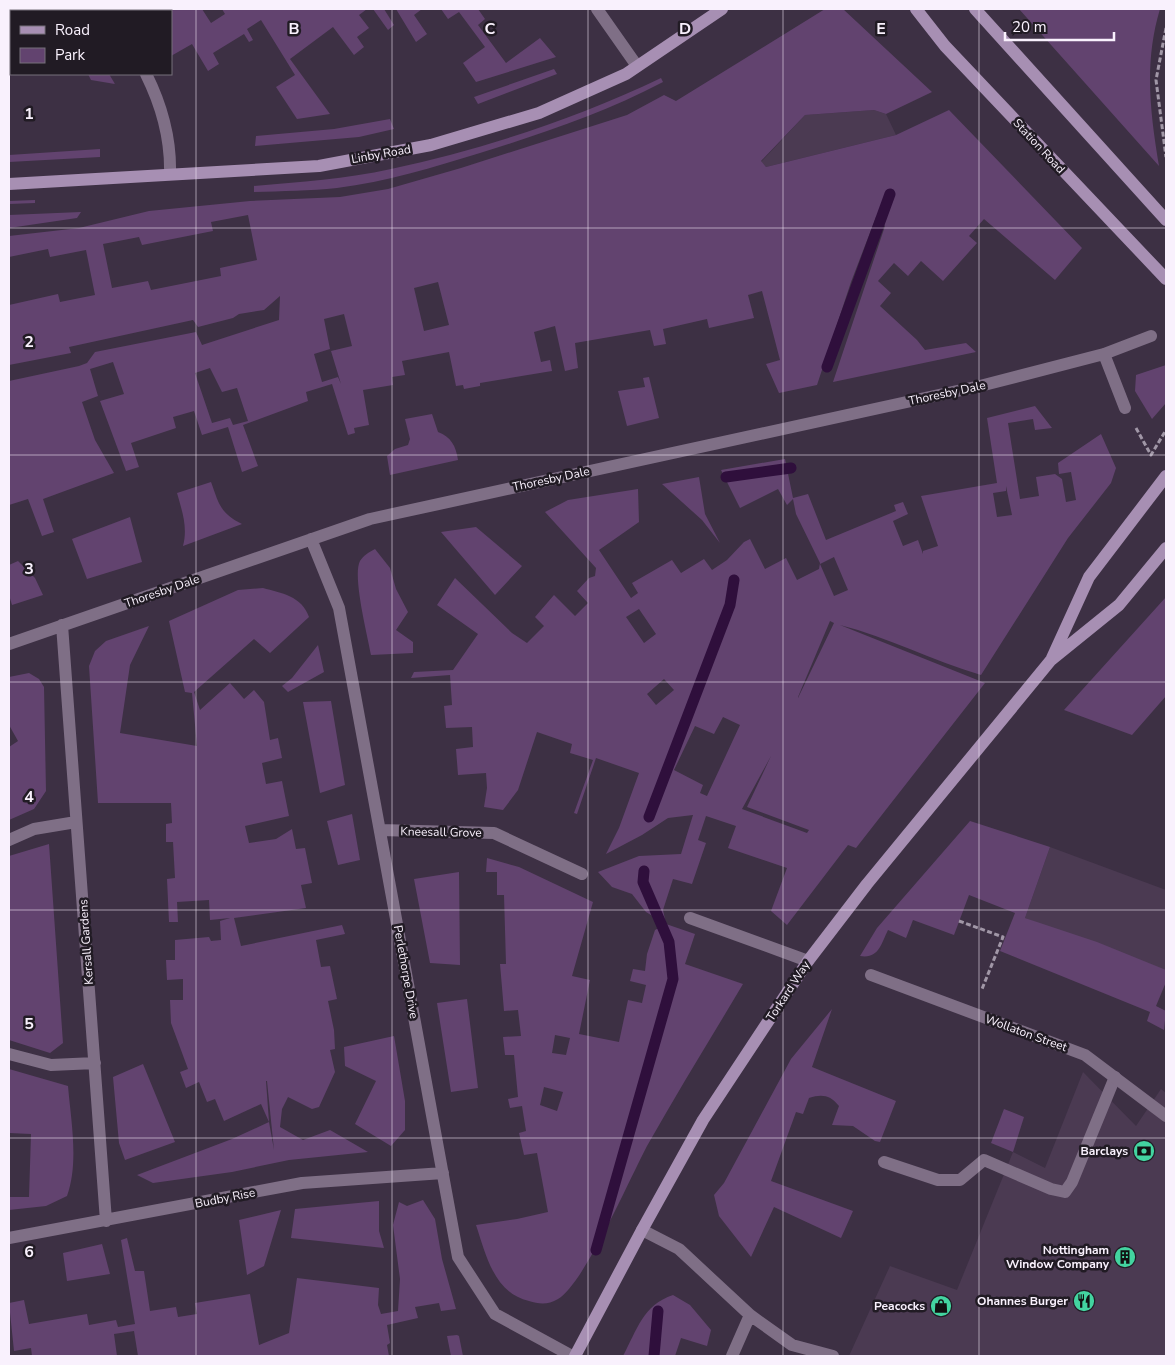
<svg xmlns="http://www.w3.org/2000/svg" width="1175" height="1365" font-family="'Nunito Sans',sans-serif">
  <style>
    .built { fill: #4b3a52 }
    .green { fill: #62436f; fill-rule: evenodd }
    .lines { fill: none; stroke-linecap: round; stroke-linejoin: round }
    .stream { stroke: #2f0f3c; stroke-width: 11 }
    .path { stroke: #a197a7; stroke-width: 3; stroke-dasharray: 5 2.5; stroke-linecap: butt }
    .lane { stroke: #7f6f86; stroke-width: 12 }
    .street { stroke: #7f6f86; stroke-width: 12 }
    .secondary { stroke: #a78fb3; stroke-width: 12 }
    .grid { fill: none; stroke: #f9f1fd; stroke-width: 1; stroke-opacity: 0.55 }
    .labels { text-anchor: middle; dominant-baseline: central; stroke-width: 5; stroke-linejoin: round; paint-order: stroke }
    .street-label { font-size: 12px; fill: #f9f1fd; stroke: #211b24 }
    .poi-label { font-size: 12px; font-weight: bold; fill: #f9f1fd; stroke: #211b24; text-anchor: end }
    .grid-label { font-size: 16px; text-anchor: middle; font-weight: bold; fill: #f9f1fd; stroke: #211b24; stroke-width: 5; stroke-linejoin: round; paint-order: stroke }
  </style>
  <rect width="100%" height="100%" fill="#3d3044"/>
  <path class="built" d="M874,110L886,114L896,135L766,167L761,162L805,115Z
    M1050,847L1166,890V972L1025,918Z
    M1083,1072L1136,1126L1161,1089L1166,1093V1356H849L890,1266L957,1290L1013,1152L1045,1168Z"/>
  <path class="green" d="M148,9H202L211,23L225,14L222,9H367L359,15L369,28L357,37L364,47L354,55L333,27L290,59L330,114L297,119L276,87L295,75L261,20L247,29L253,40L249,42L244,34L213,53L219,64L208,71L192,44L171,56V11H143Z
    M373,9H384L394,25L388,30Z
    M396,9H422L414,15L427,34L416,42Z
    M441,9H478L485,19L478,25L506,63L540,38L556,57L476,82L463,63L485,47L459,12L448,19Z
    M825,9H843L932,92L886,114L874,110L805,115L761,161L766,167L896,135L949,110L1082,248L1055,280L984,219L969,236L977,243L943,281L921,261L908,276L894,263L878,281L891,293L880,306L917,340L925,350L966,343L976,352L833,382L885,226L876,217L851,282L817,385L779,393L766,364L780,360L762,291L748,295L754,318L709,328L707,319L663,329L666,344L654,346L650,330L575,343L578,368L565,371L555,326L534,332L541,362L550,360L552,371L480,383V386L464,389L463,385L456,386L449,352L402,361L405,375L392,377L393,385L363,390L369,425L354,428L355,433L348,435L332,384L306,392L308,401L243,425L258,466L242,472L228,427L202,435L194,411L173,417L176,428L131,443L139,467L126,471L100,401L124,394L113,362L90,369L98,396L82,402L95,440L114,473L43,499L54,532L42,536L28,499L9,505V381L79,366L87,363L95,352L196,332L202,345L279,320L280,296L264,310L239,314L233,318L198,327L193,320L69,347L71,353L9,365V305L58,294L60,302L95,295L86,250L50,257L48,249L9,257V236L79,228L149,211L250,201L340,197L388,189L461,168L627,115L664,95L676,101ZM248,215L257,260L220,268L221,276L151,290L148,281L112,288L103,244L139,237L142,245L213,231L211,222ZM438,282L449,325L424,331L414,288ZM344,314L352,346L331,351L341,384L338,377L322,382L314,354L330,349L324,319ZM210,368L222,392L237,388L248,421L233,425L230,418L212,423L195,373Z
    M1019,9H1160C1144,62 1150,112 1159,166Z
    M11,17V64L9,58V18Z
    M554,69L557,74L478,104L474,97Z
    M88,74H109L115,84L91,80Z
    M661,78L663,82C604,113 544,133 480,153C434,167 386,182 337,188C310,191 282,191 254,192V186C300,182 346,179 391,169C484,149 575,119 661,78Z
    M390,119L394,129L359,137L255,146L256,136L334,129Z
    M100,149V157L9,162V155Z
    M35,200V203L9,204V201Z
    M81,212L77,218L9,228V215Z
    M1166,365V403L1152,419L1135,391L1136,375Z
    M649,377L659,418L627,426L618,391L645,387L643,378Z
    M1035,406L1052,428L1035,430L1033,419L1008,423L1020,499L1039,496L1036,477L1055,474L1062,479L1066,502L1076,500L1071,472L1059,474L1058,463L1101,434L1116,468L1111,483L1068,538L981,675C933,661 888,637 840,625L985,683L856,848L848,845L787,925L771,911L787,868L728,848L736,826L706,816L698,840L706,843L692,884L673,879L663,910L666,924L695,934L685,964L743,984C711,1038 678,1091 647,1146C630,1178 584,1284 558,1299C548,1305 539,1304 529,1301C494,1293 486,1255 476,1225L517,1219L548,1212L537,1153L524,1155L519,1133L526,1131L522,1106L510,1108L508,1099L518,1097L514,1055H505L503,1037L521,1036L518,1010L504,1011L500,964H506L504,895H497V872H486L487,858L519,867L593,902L572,976L590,980L579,1034L619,1042L628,1000L642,1003L646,985L630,981L633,969L645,971L647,954L655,930L666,924L646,912L632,894L612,887L598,872L639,856L681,854L693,815L668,818L642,835L606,854L619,828L639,773L596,758L577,814L574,813L593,760L570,753L572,744L537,732L518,790L503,810L484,807L487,788L486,773L458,775L456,749L473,747L472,727L446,728L444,706L452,705L450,675L411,678L414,672L453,670L478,634L437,605L455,578L512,633L527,643L544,626L535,617L554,595L575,616L588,603L577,591L589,578L595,576L596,568L545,512L568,500L638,489L639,522L599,550L631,598L638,593L632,583L672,560L681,573L704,559L712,570L727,560L744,542L750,539L765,569L786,558L797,580L819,569L820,563L796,514L793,499L787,505L778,489L740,508L721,470L785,459L793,498L808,494L826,540L896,511L894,505L903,502L908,514L893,521L903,546L918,540L923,554V551L938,546L921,496L997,483L987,418ZM1006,486L1012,515L997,517L993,493L1006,491ZM834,557L848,590L834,596L820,564ZM639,609L656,634L644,643L626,617ZM830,621L834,623L798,698V697ZM664,679L674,690L656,705L647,694ZM723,717L740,725L707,796L700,793L703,785L674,770L695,726L714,734ZM771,756L747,807L809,830L807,833L742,809ZM555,1035L570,1038L566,1055L552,1053ZM544,1087L563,1092L557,1111L540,1105Z
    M432,414L438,432C451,437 456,446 458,460L390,475L387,456L395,449L408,445L410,439L405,419Z
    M699,477L705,514L720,543L702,520L662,484Z
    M211,482C219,504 220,513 242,524L183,546C188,527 182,511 177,493Z
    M130,517L142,562L87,579L72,539Z
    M476,527L522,566L495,595L441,532Z
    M375,549L390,568L396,589L408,612L396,630L413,642V653L371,655C368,637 352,576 360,561C363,556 369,552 375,549Z
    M18,561L35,578L43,595L12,605L9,595V565Z
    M263,588C281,593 302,596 309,617L270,653L254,639L194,692L200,710L230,683L244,699L254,690L264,702L270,740L278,738L282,758L262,763L266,784L282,781L289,816L245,826L249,843L276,839L292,829L296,849L305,848L312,883L301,885L306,908L234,918L241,946L342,925L345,934L316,940L321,967L330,966L337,999L328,1001L334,1030L335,1049L330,1050L335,1072L319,1107L312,1109L288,1097L282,1109L280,1127L303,1140L330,1130L368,1152L289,1160L232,1172L153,1183L137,1175L232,1139L269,1122L261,1104L224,1121L215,1099L207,1102L199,1082L186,1088L180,1072L188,1069L171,1023L170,1000H183V979L167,980L166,960H175V940L209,937L211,941L221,940L220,921L230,918L210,920L209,900L177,902L178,922H169L167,879L175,878L173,842H166V824L172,823L171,803H98L89,666L95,651L106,641L149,626L130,665L120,733L197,746L192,693L185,692L169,621L238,590ZM266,1081H267L274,1150L269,1122Z
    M1166,597V696L1132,735L1064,710Z
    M318,645L324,672L288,692L282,686L292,678Z
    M29,673L39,679L44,687L46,791L34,809L9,820V747L18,741L9,725V677Z
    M331,701L345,785L320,793L303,702Z
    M352,814L360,860L338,865L327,821Z
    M970,821L1050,847L1025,918L1097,942L1166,970V982L1156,1006L1166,1011L1164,1030L1147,1021L1150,1012L1000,951L1015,913L969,895L954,935L913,920L906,938L888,930C881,944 879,959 860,956L877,928Z
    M49,844L63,1043L50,1053L9,1040V856Z
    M459,872L460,965L430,963L414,879Z
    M467,999L478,1088L451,1092L437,1003Z
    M832,1009L812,1067L896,1101L880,1142L875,1141L853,1126L832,1125L839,1106C830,1095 822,1094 809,1098L803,1114L796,1112L771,1181L853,1211L841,1238L774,1207L751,1257L719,1216L714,1195L724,1183L791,1059Z
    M394,1036L405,1101V1130L391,1146L355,1124L376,1081L345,1066L344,1047Z
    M143,1064L175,1142L125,1160L119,1143L113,1077Z
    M9,1069L68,1086C71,1121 79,1163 67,1196L46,1206L9,1210V1197H29L31,1134L9,1133Z
    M1004,1109L1024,1117L1013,1152L991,1143Z
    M423,1200L435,1219L442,1259L456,1309L441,1311L439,1303L415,1307L418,1318L387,1325L390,1343L387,1345L389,1356H138L134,1331L114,1334L117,1356H32L31,1348L14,1351L9,1303L24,1300L29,1324L87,1314L89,1325L116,1320L118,1327L135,1324L121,1240L127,1238L135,1271H144L150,1311L176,1307L178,1317L197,1314L195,1303L250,1294L259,1345L289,1333L297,1278L379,1288L378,1305L381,1314L398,1311L400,1279L393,1225L399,1202L407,1206Z
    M379,1201V1231L384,1248L291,1238L295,1209Z
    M281,1210L264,1266L247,1275L239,1220Z
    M102,1244L110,1274L67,1281L63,1253Z
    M673,1295L690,1305L711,1330L707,1346L681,1338L675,1356H623C637,1330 643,1305 673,1295Z
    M457,1335L459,1336L463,1356H451L447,1336Z"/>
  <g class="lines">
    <path class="stream" d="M827,367L890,194
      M726,477L791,468
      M649,817L730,605L734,580
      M596,1250L673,979L669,942L643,882L644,871
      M654,1356L658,1311"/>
    <path class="path" d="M1166,28L1156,80L1166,157
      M1136,428L1151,455L1166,430
      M959,921L1003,937L982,989"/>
    <path class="lane" d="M597,9L637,66
      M690,918L808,961
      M884,1162L938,1180H960L984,1160L1051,1189L1065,1192L1072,1182L1115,1077"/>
    <path class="street" d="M105,9L106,11
      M146,74C162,106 171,138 170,174
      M1104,354L1125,408
      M311,539L339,608L458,1257L495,1314L572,1356
      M62,625L106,1221
      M9,644L370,519L980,386L1104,354L1151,336
      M380,830L494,833L582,874
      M9,840L34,829L76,822
      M871,975L1085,1055L1166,1116
      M9,1054L51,1065L95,1063
      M642,1230L679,1249L750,1315L792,1345L833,1356
      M9,1238L302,1183L443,1173
      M732,1356L750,1315"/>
    <path class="secondary" d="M916,9L945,46L1166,279
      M975,9L1166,220
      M9,184L319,166L431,145L539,113L626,74L722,9
      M1052,658L1089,577L1166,476
      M575,1356L642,1230L703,1120L808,961L867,884L1051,660L1119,605L1166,548"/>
  </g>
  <path class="grid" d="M196,9V1356M392,9V1356M588,9V1356M783,9V1356M979,9V1356M9,228H1166M9,455H1166M9,682H1166M9,910H1166M9,1138H1166"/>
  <defs>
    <g id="bank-disc" transform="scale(1.125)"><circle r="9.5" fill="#43d4a0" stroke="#211b24"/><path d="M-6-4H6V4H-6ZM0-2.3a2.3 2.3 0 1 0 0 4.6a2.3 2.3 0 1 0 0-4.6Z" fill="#111"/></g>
    <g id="building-disc" transform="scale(1.125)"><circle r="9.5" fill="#43d4a0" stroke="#211b24"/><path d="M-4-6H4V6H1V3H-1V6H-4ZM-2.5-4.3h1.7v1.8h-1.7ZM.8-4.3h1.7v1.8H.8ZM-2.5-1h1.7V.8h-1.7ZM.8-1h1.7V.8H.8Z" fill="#111"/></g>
    <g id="restaurant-disc" transform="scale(1.125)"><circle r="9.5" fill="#43d4a0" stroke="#211b24"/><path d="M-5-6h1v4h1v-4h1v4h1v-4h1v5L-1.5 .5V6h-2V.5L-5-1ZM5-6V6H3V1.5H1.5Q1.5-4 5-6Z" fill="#111"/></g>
    <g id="shop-disc" transform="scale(1.125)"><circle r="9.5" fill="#43d4a0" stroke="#211b24"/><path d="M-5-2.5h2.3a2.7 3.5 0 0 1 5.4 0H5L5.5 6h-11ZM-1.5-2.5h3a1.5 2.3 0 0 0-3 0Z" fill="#111"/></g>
  </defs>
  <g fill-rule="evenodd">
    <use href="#bank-disc" x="1144" y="1151"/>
    <use href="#building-disc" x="1125" y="1257"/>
    <use href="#restaurant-disc" x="1084" y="1301"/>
    <use href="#shop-disc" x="941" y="1306"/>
  </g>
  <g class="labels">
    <g class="street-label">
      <text transform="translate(1039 146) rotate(47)">Station Road</text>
      <text transform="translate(381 154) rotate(-10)">Linby Road</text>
      <text transform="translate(947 393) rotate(-12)">Thoresby Dale</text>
      <text transform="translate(551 479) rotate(-12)">Thoresby Dale</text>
      <text transform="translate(162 591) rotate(-19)">Thoresby Dale</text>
      <text transform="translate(441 832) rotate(1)">Kneesall Grove</text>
      <text transform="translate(86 942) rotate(-94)">Kersall Gardens</text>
      <text transform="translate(406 972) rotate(80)">Perlethorpe Drive</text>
      <text transform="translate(788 991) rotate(-57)">Torkard Way</text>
      <text transform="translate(1026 1033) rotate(20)">Wollaton Street</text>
      <text transform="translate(225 1198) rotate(-11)">Budby Rise</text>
    </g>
    <g class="poi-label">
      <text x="1128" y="1151">Barclays</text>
      <text x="1109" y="1250">Nottingham<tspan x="1109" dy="14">Window Company</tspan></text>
      <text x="1068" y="1301">Ohannes Burger</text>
      <text x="925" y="1306">Peacocks</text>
    </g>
  </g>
  <g class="grid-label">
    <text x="294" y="34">B</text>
    <text x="490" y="34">C</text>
    <text x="685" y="34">D</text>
    <text x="881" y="34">E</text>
    <text x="29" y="119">1</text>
    <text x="29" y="347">2</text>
    <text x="29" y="574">3</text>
    <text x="29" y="802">4</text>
    <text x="29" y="1029">5</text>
    <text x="29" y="1257">6</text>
  </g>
  <rect width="1175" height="1365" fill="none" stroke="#f9f1fd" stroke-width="20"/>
  <rect x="10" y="10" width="162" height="65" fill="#211b24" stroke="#77717b"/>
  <rect x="20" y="26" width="25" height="8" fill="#a78fb3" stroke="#77717b"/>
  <text x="55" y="35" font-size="15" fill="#f9f1fd">Road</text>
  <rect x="20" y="48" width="25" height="15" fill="#62436f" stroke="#77717b"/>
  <text x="55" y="60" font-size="15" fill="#f9f1fd">Park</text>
  <path d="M1005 32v8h109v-8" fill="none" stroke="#f9f1fd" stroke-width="2.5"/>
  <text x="1012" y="32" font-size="15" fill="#f9f1fd" stroke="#211b24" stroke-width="4" paint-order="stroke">20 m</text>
</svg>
